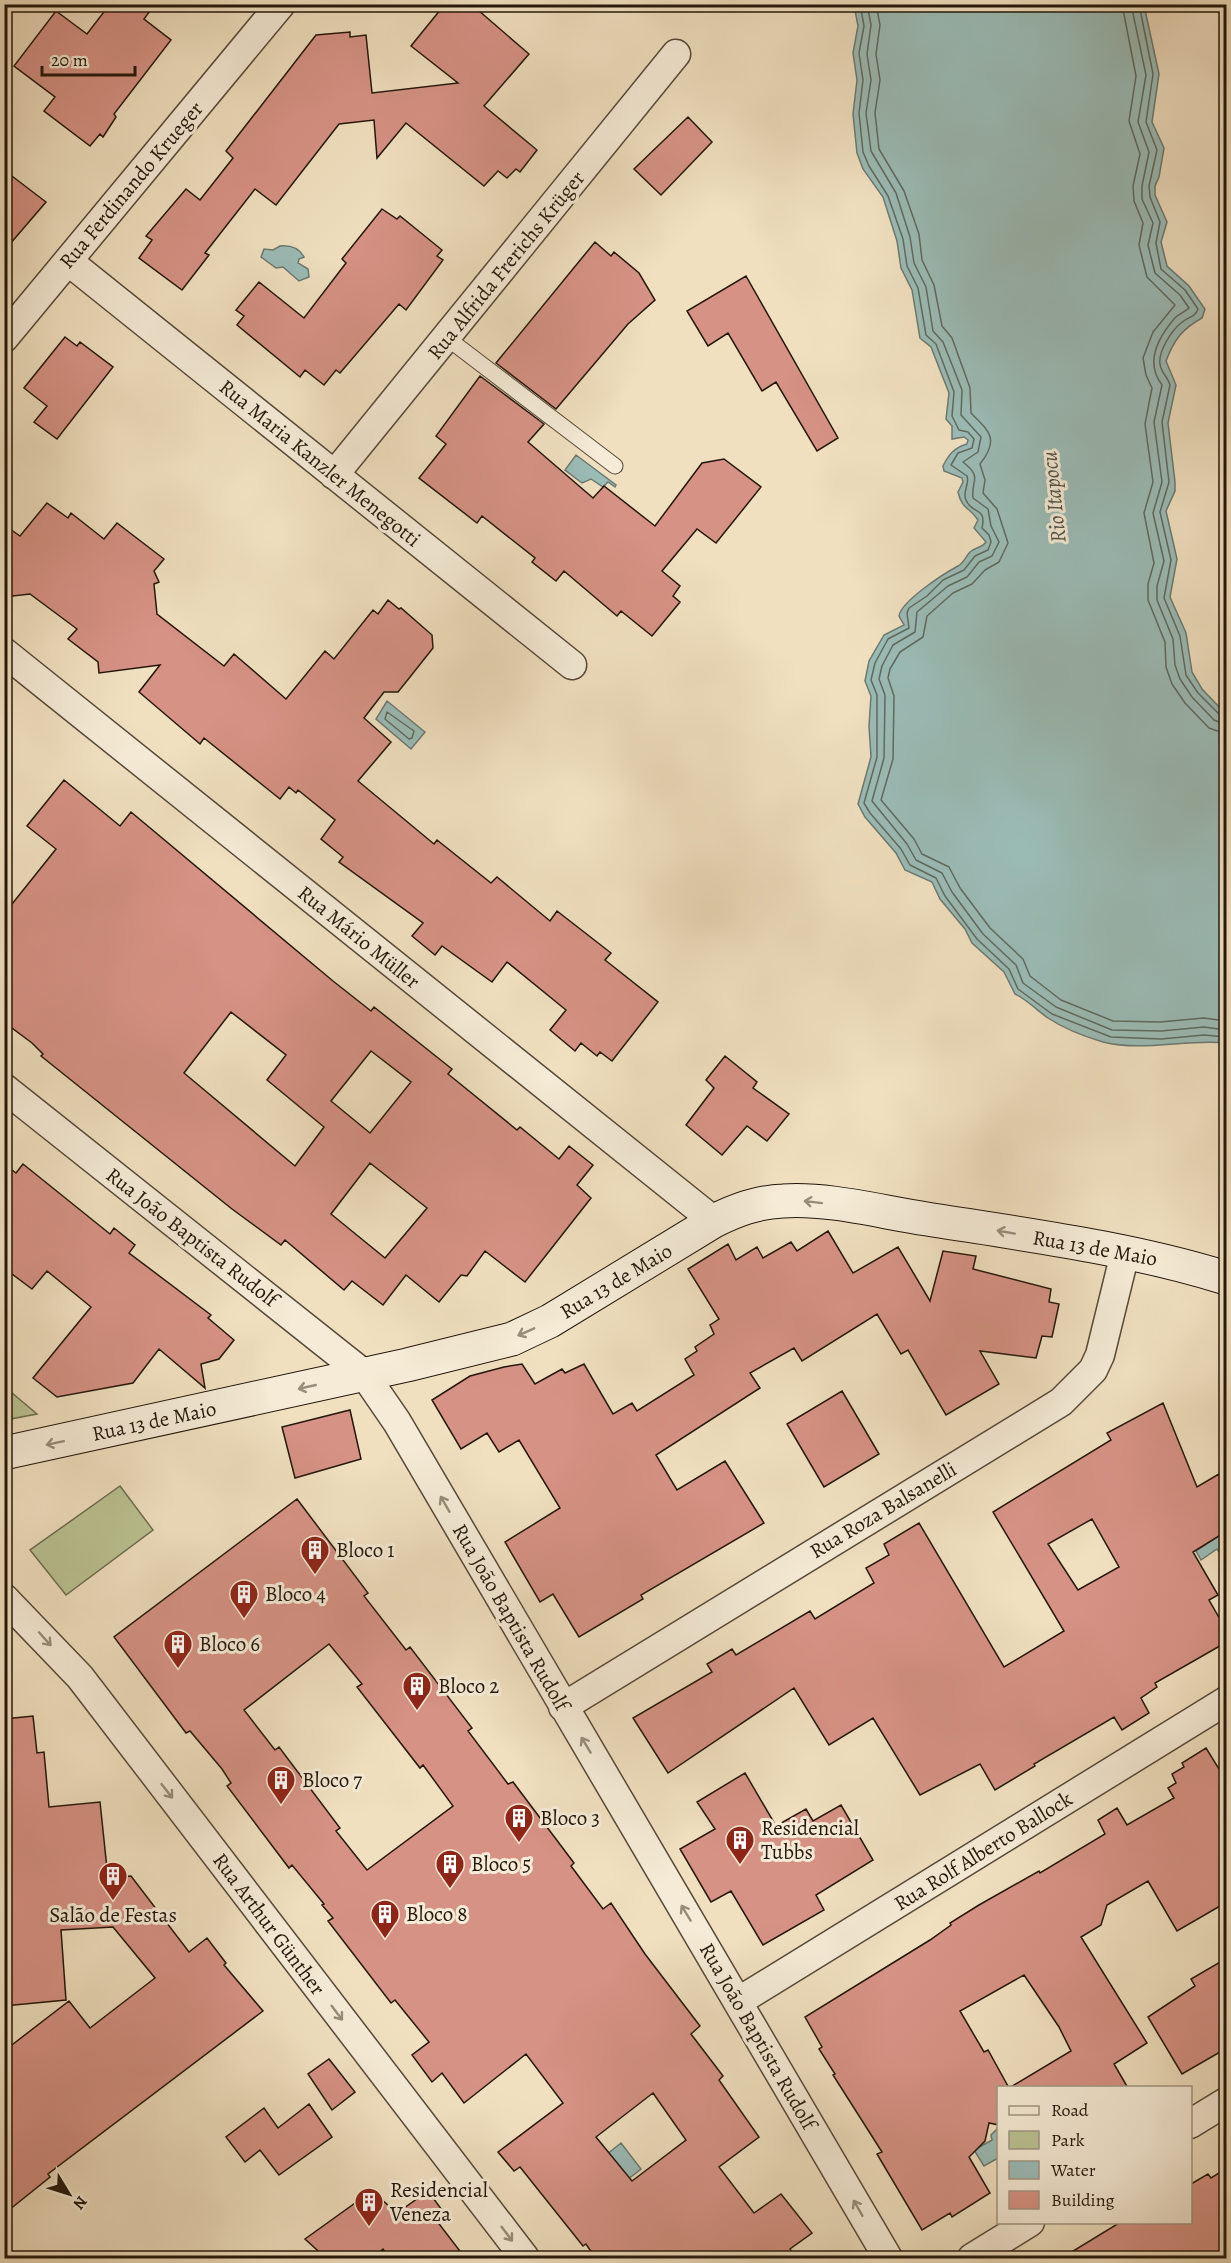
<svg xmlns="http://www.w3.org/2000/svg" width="1231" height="2263" font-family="Alegreya,serif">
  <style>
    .green { fill: #bac292; stroke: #6e6c4e; stroke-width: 1.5 }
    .water { fill: #9bbcb7; stroke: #6b7a72; stroke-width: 1.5 }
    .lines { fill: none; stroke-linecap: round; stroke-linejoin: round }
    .shore { stroke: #5f6a60; stroke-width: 1.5 }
    .building { fill: #d69285; stroke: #23170a; stroke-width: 1.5; fill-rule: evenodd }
    .lane-casing { stroke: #564938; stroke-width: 17 }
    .street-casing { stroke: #564938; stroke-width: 31 }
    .secondary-casing { stroke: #23170a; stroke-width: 35 }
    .lane { stroke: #f5ebd6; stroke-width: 15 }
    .street { stroke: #f5ebd6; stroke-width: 28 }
    .secondary { stroke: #f5ebd6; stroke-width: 33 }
    .oneway { stroke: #968c7a }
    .labels { text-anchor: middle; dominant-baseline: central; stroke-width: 6; stroke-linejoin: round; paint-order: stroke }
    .street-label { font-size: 21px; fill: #23170a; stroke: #f5ebd6 }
    .poi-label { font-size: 21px; fill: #23170a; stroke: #f5ebd6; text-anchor: start }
    .water-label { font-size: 22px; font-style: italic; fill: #4d5147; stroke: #f5ebd6 }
  </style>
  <rect width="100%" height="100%" fill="#f0e0c0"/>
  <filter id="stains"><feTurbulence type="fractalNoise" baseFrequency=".00333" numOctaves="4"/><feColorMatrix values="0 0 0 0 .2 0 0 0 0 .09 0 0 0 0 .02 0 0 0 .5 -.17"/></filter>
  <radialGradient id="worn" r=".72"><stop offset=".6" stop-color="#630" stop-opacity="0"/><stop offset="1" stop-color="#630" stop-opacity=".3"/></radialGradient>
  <path class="green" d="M5,1387L37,1414L5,1420Z
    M120,1486L153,1530L66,1595L30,1550Z"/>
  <path class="water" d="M854,5H1144L1159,74L1152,122L1164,148L1159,177L1155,186V195L1167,222L1161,242L1167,266L1189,286L1205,309L1202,318C1182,329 1174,340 1166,361L1176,385L1168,423L1175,482V491L1166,511L1177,559L1170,597L1186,633L1192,672L1202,689L1226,714V1043C1186,1039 1143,1052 1103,1042C1086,1037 1063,1028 1048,1018C1036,1010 1028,1000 1015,994L1004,972L972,943L965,929L940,899L932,882L905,870L896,853L865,817L858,804L871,757L869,726L871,696L865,681L869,661L884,635L904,625L899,616C901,601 945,573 958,566C964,563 966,556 970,552C976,547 982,548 986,542L974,528L978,520C970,507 962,510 958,492L963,482L962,478L944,471L943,466C949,454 954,448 967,444L968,440L964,437L952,439V426L946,419L949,393L931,347L920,338L912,290L901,268L897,241L883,197L863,169L857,153L853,114L857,80L853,53L858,26Z
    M280,246C290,245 299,248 304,257L299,259L298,263L308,269L309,277L299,281L283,267L276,268L261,257L264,249L273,250Z
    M576,455L616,485L615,487L608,482L603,487L591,479L582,483L565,470Z
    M387,701L425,732L411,749L376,719Z
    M1226,1531V1561L1217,1549L1201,1560L1196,1551Z
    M998,2128V2158L984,2166L974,2150L992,2140L991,2135Z
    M621,2143L641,2169L623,2183L606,2155Z"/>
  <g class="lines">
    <path class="shore" d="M860,4L864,26L859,53L863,80L859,113L863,152L869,166L888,196L903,239L907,266L918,288L926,335L936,344L954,392L952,416L959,430L968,432L974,439L972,448L958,453L951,465L967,476C970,485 962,491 966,500C972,515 987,506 982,528L989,535L991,542L988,550L975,556L964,570L943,580L927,596L909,608L907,613L909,628L888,639L875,663L871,680L877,695V757L864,803L870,813L901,849L910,865L936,878L945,896L977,939L1009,969L1018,989L1052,1014L1111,1037L1161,1039L1204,1035L1226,1037
      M867,4L871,25L867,54L871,80L866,113L871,151L896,193L910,237L914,263L926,287L933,331L943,342L962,390L961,415L981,437L978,452L963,462C983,478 971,479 973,498L988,509L991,526L999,542L992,556L979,562L967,577L948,586L917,612L915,632L893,645L882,666L879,679L885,695L884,758L872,801L907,844L916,860L942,873L952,892L983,934L1016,965L1023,983L1056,1007L1112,1030L1161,1031L1204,1027L1226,1030
      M876,4L880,25L876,54L880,80L875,113L879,149L904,191L919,234L922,260L934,285L942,326L952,338L970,388L971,413C989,431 1000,439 980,464L985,480L983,493L997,509L1008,543L999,562L985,570L972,584L953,593L927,616L923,637L900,652L890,669L888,678L894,696L893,759L881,800L914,839L922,854L949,867L960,888L990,928L1023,959L1030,976L1061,1000L1113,1021L1160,1022L1204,1018L1226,1021
      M1122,4L1136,76L1129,121L1140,154L1133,186L1134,201L1143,223L1139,245L1147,277L1175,305L1153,332L1143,358L1146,375L1152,388L1145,424L1153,482L1144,513L1154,563L1148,584V600L1165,642L1166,667L1172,684L1185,703L1209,728L1226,734
      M1131,4L1146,75L1138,122L1149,152L1142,186V199L1153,223L1148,245L1155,273L1180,295L1189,308C1185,312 1178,314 1174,319C1157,339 1145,363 1162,385L1154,422L1162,482L1153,513L1164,561L1157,586V600L1173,639L1175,665L1180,679L1192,697L1214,720L1226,725
      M1139,4L1153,74L1146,122L1157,150L1149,186L1150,197L1160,222L1156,243L1161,269L1185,290L1198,309C1195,318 1187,317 1181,323C1171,331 1158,352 1160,364C1161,373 1168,377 1170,385L1162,422L1169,482L1160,512L1171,560L1164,598L1180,636L1186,675L1198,693L1220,715L1226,717
      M387,712L414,731L412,738L409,739L385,719Z"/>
  </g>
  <path class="building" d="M110,4H155L144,19L171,40L114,114L116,117L103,137L100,134L90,146L44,111L55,97L14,66L56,11L87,34Z
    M445,4H471L529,54L484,106L537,150L520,172L516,169L507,178L498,171L484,186L406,123L377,158L374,120L339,124L276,205L255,189L205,253L209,255L182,290L139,258L152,240L146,236L186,189L200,200L233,158L226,151L316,35L350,32V37L366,35L372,93L458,83L411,46Z
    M688,117L712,142L661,195L634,169Z
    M4,170L46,202L4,251Z
    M382,209L397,219L400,216L442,250L437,256L443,260L406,310L399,304L340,373L336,370L324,385L305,370L300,377L237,325L244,316L236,310L259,282L304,318L346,263L342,259Z
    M595,242L611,256L614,252L639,273L655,300L628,324L556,409L496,363Z
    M746,276L838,438L817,451L776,382L762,391L728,333L708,346L687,311Z
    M65,337L77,346L80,342L113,367L57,439L34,422L47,406L24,388Z
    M480,376L544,424L528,442L593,498L604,486L655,526L702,463L724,459L761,487L716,543L697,529L662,571L680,586L673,596L680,602L652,636L621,611L617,616L564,571L556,581L532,562L535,558L482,516L477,523L419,478L446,444L436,436Z
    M47,503L68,518L71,513L104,539L117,523L164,559L154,571L159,582L154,584L157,614L224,666L234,654L286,699L325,651L334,659L373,610L378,614L388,600L399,609L401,608L432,635L433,648L410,677L398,692H384L364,718L391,742L358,781L434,844L437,840L491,883L497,877L550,921L557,911L611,953L605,960L658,1002L612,1061L600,1052L597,1056L581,1043L575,1051L550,1030L566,1010L507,962L492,982L442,946L435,955L412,936L423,923L339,862L343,857L321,839L335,820L298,790L296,793L289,787L280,799L204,738L200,744L139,692L160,665L99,673L98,662L68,639L77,629L30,594L4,597V525L20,536Z
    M64,780L120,826L131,812L333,981L371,1011L374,1007L452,1069L448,1074L517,1130L520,1127L559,1159L569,1146L593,1165L577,1185L591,1198L525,1282L485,1251L467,1276L461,1275L439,1302L406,1275L383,1305L352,1281L344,1290L285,1240L281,1245L232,1209L41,1056L43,1054L32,1043L4,1022V914L56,849L27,826ZM231,1012L286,1055L267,1080L324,1127L295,1166L184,1073ZM371,1051L411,1082L370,1133L331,1101ZM370,1163L427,1208L385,1258L331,1214Z
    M725,1056L757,1082L753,1088L789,1114L767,1141L747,1126L722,1155L686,1125L714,1088L706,1080Z
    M4,1164L16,1173L23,1164L110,1234L114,1228L135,1245L129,1253L211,1315L208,1318L234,1340L219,1359L201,1364L205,1388L159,1349L133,1383L57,1397L33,1378L91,1307L47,1271L32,1289L4,1268Z
    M828,1231L853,1273L898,1247L930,1301L943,1251L976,1256L973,1269L1051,1289L1049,1302L1059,1304L1052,1337L1042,1336L1036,1358L980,1351L999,1384L946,1415L908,1350L901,1354L877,1314L802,1361L794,1348L750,1373L760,1388L656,1455L677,1490L725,1461L764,1523L641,1595L643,1599L579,1637L553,1594L540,1602L505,1542L560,1508L519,1440L499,1452L487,1433L461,1449L432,1400L470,1376L504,1367L522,1364L535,1384L562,1369L565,1373L584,1364L613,1414L632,1403L637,1411L694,1375L685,1359L697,1351L695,1347L714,1334L710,1325L719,1319L688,1269L728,1244L736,1260L757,1247L763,1258L791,1242L797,1251Z
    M842,1391L879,1454L824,1487L787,1424Z
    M1163,1403L1197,1487L1219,1474L1227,1505V1531L1193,1552L1218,1595L1209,1600L1221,1621L1225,1643L1155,1683L1157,1687L1141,1698L1149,1713L1122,1730L1114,1717L1034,1764L1035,1766L995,1790L980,1764L920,1795L873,1718L829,1745L794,1688L668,1773L633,1718L712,1672L707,1664L732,1649L736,1655L810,1611L815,1619L874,1583L866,1568L889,1555L884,1544L919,1523L1004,1667L1064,1631L993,1512L1111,1440L1107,1433ZM1092,1519L1119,1567L1078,1590L1048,1544Z
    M350,1410L361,1459L295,1478L282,1427Z
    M297,1499L368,1593L364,1596L406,1650L410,1647L472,1728L468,1731L508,1784L513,1782L574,1863L571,1866L603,1909L611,1903L645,1954L700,2026L691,2034L723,2076L719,2080L759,2137L719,2167L754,2213L781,2194L812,2233L790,2249L797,2259H596L586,2244L583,2246L520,2167L514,2171L498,2152L563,2103L526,2054L464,2103L442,2073L432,2082L412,2055L429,2042L395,2000L391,2003L328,1921L333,1918L322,1905L324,1904L292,1865L289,1868L227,1786L231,1783L222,1769L190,1731L186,1733L114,1637ZM329,1644L362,1684L357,1687L420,1768L423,1765L453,1806L367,1870L336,1831L340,1828L279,1747L275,1750L244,1710ZM653,2093L686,2140L632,2181L596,2137Z
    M33,1716L37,1753L44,1752L49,1807L100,1802L108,1878L131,1876L189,1952L207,1938L226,1963L224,1965L263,2011L48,2174L50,2177L4,2214V2051L69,2001L90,2028L155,1978L113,1927L61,1930L66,2000L4,2006V1719Z
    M1206,1748L1227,1782V1902L1177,1931L1148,1881L1107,1905L1101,1925L1081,1937L1147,2043L1114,2064L1128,2088H1009L1071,2051L1059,2027L1024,1975L960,2011L984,2052L988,2050L1009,2088H999V2125L989,2123L985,2141L969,2157L990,2193L952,2217L950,2213L922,2230L877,2154L882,2152L833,2075L835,2074L819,2049L822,2047L805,2017L930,1940L951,1925L950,1923L979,1905L1039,1871L1040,1873L1105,1834L1098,1820L1117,1808L1127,1825L1174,1798L1168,1788L1176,1783L1172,1774L1184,1767L1182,1763Z
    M745,1773L776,1826L806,1809L813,1821L841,1805L873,1860L816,1895L824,1910L763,1945L731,1891L711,1902L680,1849L715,1829L697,1802Z
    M1227,1958V2048L1182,2074L1148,2017L1195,1986L1191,1979Z
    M329,2059L355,2092L332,2110L308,2074Z
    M309,2104L332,2137L279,2175L260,2150L245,2162L226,2137L264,2108L278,2128Z
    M1227,2168V2259H1060L1119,2223H1191V2184L1208,2174L1211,2178Z
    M372,2191L397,2213L428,2191L442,2210L433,2216L466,2259H390L383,2249L370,2259H327L305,2239Z"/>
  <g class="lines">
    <g class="lane-casing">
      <path id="lane" d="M447,338L615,466"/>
    </g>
    <g class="street-casing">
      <path id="street" d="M68,261L572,665
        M4,338L281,4
        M334,475L676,54
        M4,652L714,1221
        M4,1088L364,1374L397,1422L888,2258
        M4,1598L80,1677L525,2258
        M563,1707L1061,1402L1093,1370L1100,1355L1125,1253
        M739,2001L1226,1701
        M1190,2124L1226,2102
        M972,2258L1030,2222"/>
    </g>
    <g class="secondary-casing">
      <path id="secondary" d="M4,1453L407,1365L512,1339L550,1321L714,1221C736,1210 757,1202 783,1201C830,1198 880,1212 927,1219C1027,1235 1130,1248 1226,1278"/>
    </g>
    <use href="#lane" class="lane"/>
    <use href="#street" class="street"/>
    <use href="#secondary" class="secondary"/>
  </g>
  <defs><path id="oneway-shaft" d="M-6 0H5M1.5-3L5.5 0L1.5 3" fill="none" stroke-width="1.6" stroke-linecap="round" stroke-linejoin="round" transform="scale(1.5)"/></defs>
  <g class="oneway">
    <use href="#oneway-shaft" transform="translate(813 1202) rotate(-173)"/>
    <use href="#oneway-shaft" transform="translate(1006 1232) rotate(-170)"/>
    <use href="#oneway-shaft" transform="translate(526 1332) rotate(156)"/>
    <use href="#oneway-shaft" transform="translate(307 1387) rotate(167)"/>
    <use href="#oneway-shaft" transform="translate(55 1443) rotate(168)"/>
    <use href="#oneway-shaft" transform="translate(445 1504) rotate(-120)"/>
    <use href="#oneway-shaft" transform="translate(45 1639) rotate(48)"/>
    <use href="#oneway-shaft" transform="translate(586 1745) rotate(-121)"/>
    <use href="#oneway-shaft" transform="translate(167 1791) rotate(52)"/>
    <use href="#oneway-shaft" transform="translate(686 1913) rotate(-121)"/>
    <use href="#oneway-shaft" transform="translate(337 2013) rotate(53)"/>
    <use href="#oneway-shaft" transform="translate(858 2208) rotate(-120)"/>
    <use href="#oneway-shaft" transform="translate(507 2234) rotate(53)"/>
  </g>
  <defs>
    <g id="building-pin" transform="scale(1.5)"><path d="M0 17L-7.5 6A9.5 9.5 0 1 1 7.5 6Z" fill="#8f2418" stroke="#f5ebd6"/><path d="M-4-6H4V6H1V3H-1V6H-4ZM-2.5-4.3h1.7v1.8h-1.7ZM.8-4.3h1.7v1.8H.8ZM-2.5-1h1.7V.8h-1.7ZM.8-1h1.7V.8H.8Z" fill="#fff"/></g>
  </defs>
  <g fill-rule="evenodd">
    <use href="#building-pin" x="315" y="1550"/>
    <use href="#building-pin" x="244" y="1594"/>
    <use href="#building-pin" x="178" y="1644"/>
    <use href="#building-pin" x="417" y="1686"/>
    <use href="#building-pin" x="281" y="1780"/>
    <use href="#building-pin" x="519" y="1818"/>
    <use href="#building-pin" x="740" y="1840"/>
    <use href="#building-pin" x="450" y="1864"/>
    <use href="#building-pin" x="113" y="1876"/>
    <use href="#building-pin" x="385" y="1914"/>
    <use href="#building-pin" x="369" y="2202"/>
  </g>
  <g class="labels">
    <g class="street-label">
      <text transform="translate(131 185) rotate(-50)">Rua Ferdinando Krueger</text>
      <text transform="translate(506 265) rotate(-51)">Rua Alfrida Frerichs Krüger</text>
      <text transform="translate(320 463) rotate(39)">Rua Maria Kanzler Menegotti</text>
      <text transform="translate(359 937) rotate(39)">Rua Mário Müller</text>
      <text transform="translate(192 1237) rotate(38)">Rua João Baptista Rudolf</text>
      <text transform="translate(1095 1248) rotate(10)">Rua 13 de Maio</text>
      <text transform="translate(616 1281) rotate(-31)">Rua 13 de Maio</text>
      <text transform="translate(154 1421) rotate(-12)">Rua 13 de Maio</text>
      <text transform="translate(883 1510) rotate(-31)">Rua Roza Balsanelli</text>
      <text transform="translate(511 1617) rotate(60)">Rua João Baptista Rudolf</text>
      <text transform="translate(983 1851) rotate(-32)">Rua Rolf Alberto Ballock</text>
      <text transform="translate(269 1924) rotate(53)">Rua Arthur Günther</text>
      <text transform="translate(758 2036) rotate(60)">Rua João Baptista Rudolf</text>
    </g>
    <g class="poi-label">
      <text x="336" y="1550">Bloco 1</text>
      <text x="265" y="1594">Bloco 4</text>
      <text x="199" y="1644">Bloco 6</text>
      <text x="438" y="1686">Bloco 2</text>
      <text x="302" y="1780">Bloco 7</text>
      <text x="540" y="1818">Bloco 3</text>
      <text x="761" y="1828">Residencial<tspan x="761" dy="24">Tubbs</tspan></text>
      <text x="471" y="1864">Bloco 5</text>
      <text x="406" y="1914">Bloco 8</text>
      <text x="113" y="1915" text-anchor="middle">Salão de Festas</text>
      <text x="390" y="2190">Residencial<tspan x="390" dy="24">Veneza</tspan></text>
    </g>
    <g class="water-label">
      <text transform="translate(1054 497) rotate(-96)">Rio Itapocu</text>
    </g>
  </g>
  <rect width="1231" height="2263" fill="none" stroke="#f0e0c0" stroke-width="24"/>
  <rect x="6" y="6" width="1219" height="2251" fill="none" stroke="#23170a" stroke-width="3"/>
  <rect x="12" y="12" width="1207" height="2239" fill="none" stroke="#23170a" stroke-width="1.5"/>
  <rect x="997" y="2086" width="195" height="138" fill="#f5ebd6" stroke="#a19684" stroke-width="1.5"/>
  <rect x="1009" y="2106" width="30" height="9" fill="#f5ebd6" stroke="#a19684" stroke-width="1.5"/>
  <text x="1051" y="2116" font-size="18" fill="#23170a">Road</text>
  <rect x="1009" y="2131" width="30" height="18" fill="#bac292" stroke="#a19684" stroke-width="1.5"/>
  <text x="1051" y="2146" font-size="18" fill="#23170a">Park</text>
  <rect x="1009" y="2161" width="30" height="18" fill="#9bbcb7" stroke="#a19684" stroke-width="1.5"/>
  <text x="1051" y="2176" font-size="18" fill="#23170a">Water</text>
  <rect x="1009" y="2191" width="30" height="18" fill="#d69285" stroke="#a19684" stroke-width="1.5"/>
  <text x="1051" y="2206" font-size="18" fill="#23170a">Building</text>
  <g transform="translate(69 2194) rotate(128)" stroke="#f5ebd6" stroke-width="4.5" paint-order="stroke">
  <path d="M0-4.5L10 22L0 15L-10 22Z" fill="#23170a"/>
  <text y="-9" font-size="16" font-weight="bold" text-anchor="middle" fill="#23170a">N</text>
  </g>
  <path d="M42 66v9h93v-9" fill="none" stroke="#23170a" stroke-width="3"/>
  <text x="51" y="66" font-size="18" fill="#23170a" stroke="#f5ebd6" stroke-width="4.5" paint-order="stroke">20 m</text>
  <rect width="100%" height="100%" filter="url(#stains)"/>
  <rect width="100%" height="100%" fill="url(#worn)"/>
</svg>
